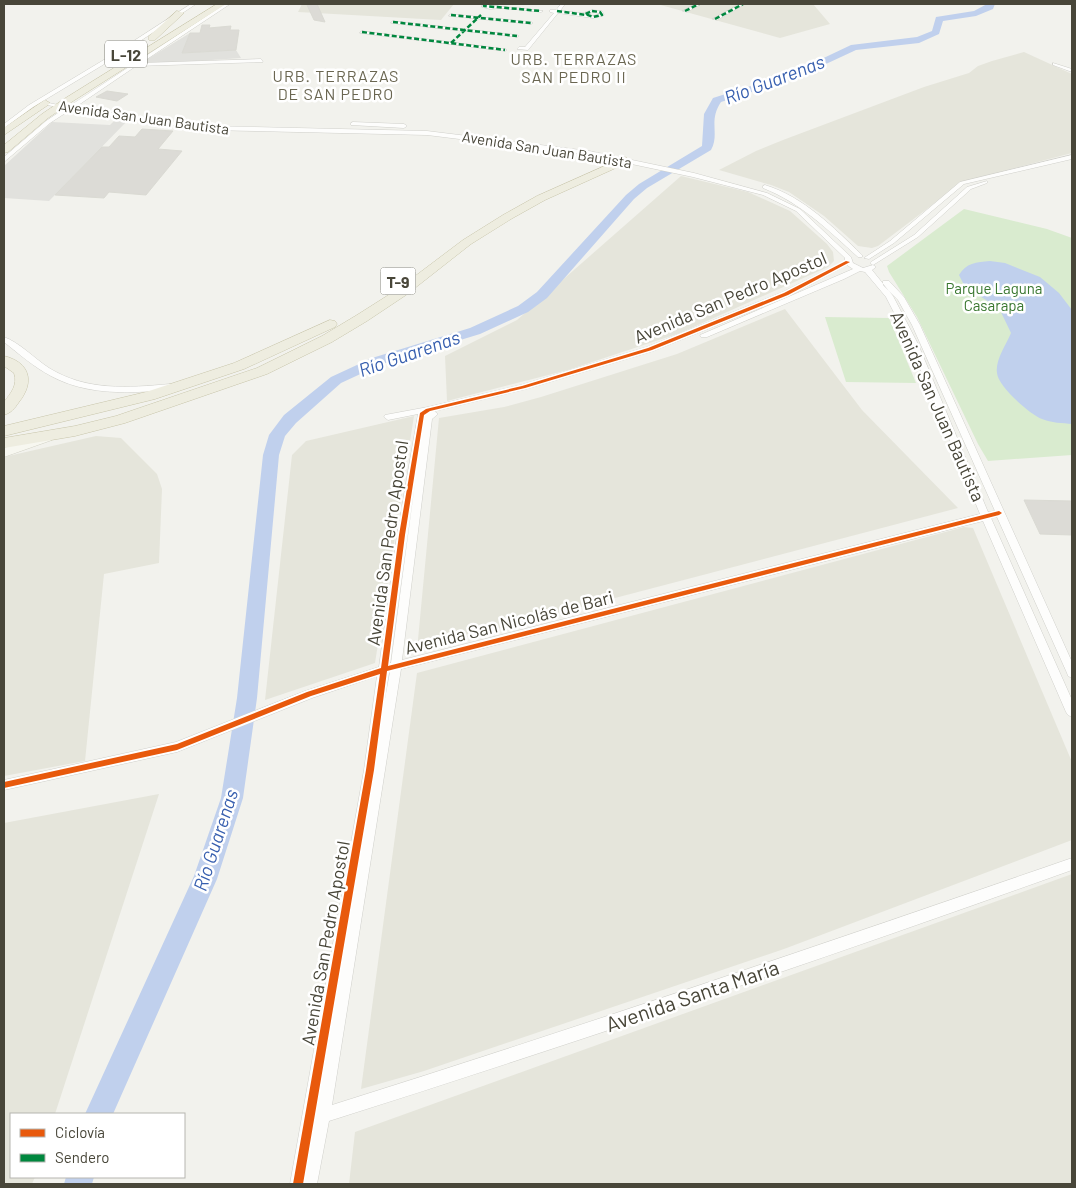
<svg xmlns="http://www.w3.org/2000/svg" width="1076" height="1188" font-family="Barlow,sans-serif">
  <style>
    .residential { fill: #e5e5db }
    .green { fill: #d9ebcf }
    .parking { fill: #e1e1dd }
    .water { fill: #c0d0ed }
    .lines { fill: none; stroke-linecap: round; stroke-linejoin: round }
    .river { fill: #c0d0ed; fill-rule: evenodd }
    .building { fill: #dcdbd6; stroke: #dadad3 }
    .minor-casing { stroke: #d0d0cb; stroke-width: 1 }
    .secondary-casing { stroke: #d2d2c6; stroke-width: 1 }
    .trunk-casing { stroke: #c8c5aa; stroke-width: 1 }
    .minor { fill: #fdfdfc; fill-rule: evenodd }
    .secondary { fill: #f7f7f0; fill-rule: evenodd }
    .trunk { fill: #eeede0; fill-rule: evenodd }
    .quiet { stroke: #00873e; stroke-width: 2.5; stroke-dasharray: 5 2.5; stroke-linecap: butt }
    .cycleway-casing { stroke: #fff; stroke-width: 3 }
    .cycleway { fill: #e8590c; fill-rule: evenodd }
    .labels { text-anchor: middle; dominant-baseline: central; stroke-width: 5; stroke-linejoin: round; paint-order: stroke }
    .far-street-label { font-size: 15px; fill: #484639; stroke: #fff }
    .far-park-label { font-size: 15px; fill: #39772f; stroke: #fff }
    .shield { fill: #fff; stroke: #7f7e74; stroke-width: 1 }
    .shield-label { font-size: 16px; font-weight: bold; fill: #484639 }
    .far-neighbourhood-label { font-size: 16px; letter-spacing: 1px; fill: #6a6651; stroke: #fff }
    .street-label { font-size: 18px; fill: #484639; stroke: #fff }
    .water-label { font-size: 19px; font-style: italic; fill: #375faf; stroke: #fff }
    .near-street-label { font-size: 21px; fill: #484639; stroke: #fff }
  </style>
  <rect width="100%" height="100%" fill="#f2f2ed"/>
  <path class="residential" d="M302,4H454L441,20L298,12Z
    M657,4H813L830,24L780,38Z
    M1024,52L1072,74V153L958,183L952,190L878,246L872,248L858,246L824,216L789,192L771,185L719,170L756,151L783,140L924,87L969,73L978,66L992,61Z
    M681,176L748,192L790,211L827,244L833,252L834,261L828,267L680,333L568,370L447,401L445,356L517,320Z
    M785,309L862,410L958,508L417,650L439,418L504,407L541,397L677,354Z
    M414,416L375,663L265,700L292,455L306,441Z
    M96,436L121,438L157,474L162,489L159,563L104,574L85,761L4,776V457Z
    M964,527L973,528L1072,762V840L784,949L424,1071L361,1089L417,673Z
    M159,794L55,1114H11V1177H35L32,1184H4V823Z
    M1072,874V1184H349L355,1132Z"/>
  <path class="green" d="M964,209L1047,229L1072,238V455L988,461L978,444L917,317L889,272L887,266Z
    M825,317L889,318L916,383L846,382Z"/>
  <path class="parking" d="M190,33L182,53L236,50L241,58L138,65Z
    M116,119L128,120L49,201L4,198V166L52,122L110,125Z"/>
  <path class="water" d="M990,261L1005,263L1040,277L1059,293L1072,310V424C1063,423 1051,423 1042,419C1029,414 998,386 997,373C995,360 1006,345 1011,333L999,308L965,287L959,275C966,263 976,262 990,261Z"/>
  <g class="lines">
    <path class="river" d="M987,4H995L993,9L976,16L943,21L939,34L919,43L856,50L798,77L721,102C708,121 720,134 711,150L647,188L634,199L547,298L528,312L480,334L382,364L341,383L296,423L285,436L279,455L257,698L243,798L217,879L113,1114H85L194,876L221,798L237,698L263,455L269,435L284,415L331,377L372,358L470,328L518,306L537,292L626,195L639,184L702,146L704,114L713,98L792,73L851,45L917,37L932,31L936,17L974,11Z
      M66,1177H94L92,1184H64Z"/>
  </g>
  <path class="building" d="M317,4L325,22L314,20L307,5Z
    M202,25H210L209,28L231,26L230,30H239L236,50L182,53L190,33H200Z
    M107,91L128,94L117,101L96,97Z
    M142,129L173,131L158,149L182,151L146,195L109,192L104,198L55,195L102,147H109L119,136L135,137Z
    M1024,500L1072,501V535L1040,534Z"/>
  <g class="lines">
    <g class="minor-casing">
      <path id="minor" d="M191,4H196L116,57L33,107L4,128V124L29,105L112,55Z
        M225,4H230L141,63L261,59L263,62L136,66L74,108L208,126L427,131L589,151L694,173L767,193L800,209L851,257L853,263L863,268L873,265L870,263L871,262L914,235L967,187L987,181V183L971,189L918,237L873,265L876,267L872,270L893,296L918,344L988,512L995,511L912,325L898,300L883,285V281H889L904,297L920,325L1072,662V678L1068,676L1067,673L997,517L991,518L1072,700V717L1068,715L1066,712L983,521L401,669L332,1105C580,1027 826,943 1072,858V870C826,958 578,1042 329,1121L317,1184H290L364,770L377,676L312,698L177,752L4,790V780L176,742L305,691L379,667L397,535L418,414L388,420L384,417L385,415L428,407L521,385L647,347L783,292L845,261V258L796,211L763,195L693,177L589,155L427,135L208,130L70,110L50,123L4,162V157L46,121L64,109L44,104V102L68,107ZM847,265L853,269L700,335L701,337H707L844,279L860,271L865,272L886,297L910,344L980,514L402,660L432,419L438,414L434,411L431,412L526,389L653,351L789,296ZM416,476L391,663H390ZM390,672L384,704L389,673Z
        M483,4H487V5L543,11L541,12L502,8L490,9L482,7Z
        M561,4H565L560,11L583,13L592,10L602,11L604,15L593,18L558,13L528,50L517,49L519,47H525L554,13L550,12V10H556ZM593,12L599,13V14L593,16L589,14Z
        M696,4H701L687,12L683,11Z
        M740,4H745L717,20L713,19Z
        M451,14L531,22L533,23L531,24L449,16Z
        M393,21L517,35L519,36L517,37L391,23Z
        M362,31L505,49L507,50L505,51L360,33Z
        M1053,63L1072,69V72L1053,65Z
        M353,122L404,124L407,126L404,128L351,125V123Z
        M1072,155V159L964,184L894,243L869,259L864,258L890,241L960,182Z
        M765,185C804,197 833,227 862,255V257H858C828,230 801,203 763,188V186Z
        M4,337C19,342 35,359 49,368C86,391 128,388 170,384L174,387L170,390C130,393 88,396 51,376C34,367 19,354 4,342Z"/>
    </g>
    <g class="secondary-casing">
      <path id="secondary" d="M47,433L52,434L53,437L52,440L4,457V448Z"/>
    </g>
    <g class="trunk-casing">
      <path id="trunk" d="M217,4H226L70,103L48,118L8,152L4,153V145L42,114L64,99Z
        M177,11L184,13L155,40H149V36Z
        M45,100L50,103L48,105L4,135V128Z
        M625,157L630,160L629,162L545,200L511,219L471,244L406,295L367,321L332,342L267,374L125,423L75,436L4,448V438L75,426L116,416L257,368L322,336L357,315L398,289L463,240L503,215L537,196Z
        M330,320L335,321L337,324L335,327L244,369L155,399L4,436V426L146,392L234,363Z
        M4,356C30,362 35,382 19,402C15,408 11,413 4,415V402C11,393 18,385 14,373L4,366Z"/>
    </g>
    <use href="#minor" class="minor"/>
    <use href="#secondary" class="secondary"/>
    <use href="#trunk" class="trunk"/>
    <path class="quiet" d="M485,4L484,6L541,11
      M557,11L586,15
      M592,11L600,12L602,15L593,17L585,14Z
      M685,11L699,4
      M451,15L531,23
      M715,19L743,4
      M393,22L517,36
      M362,32L505,50
      M451,43L481,15"/>
    <g class="cycleway-casing">
      <path id="cycleway" d="M846,261L850,262L788,295L652,350L525,388L430,411L424,415L405,535L388,666L999,511L1002,513L999,515L387,671L374,770L303,1184H293L366,770L380,674L311,696L177,750L4,788V782L177,744L307,692L381,668L399,535L420,413L426,409L522,386L648,348L784,293Z"/>
    </g>
    <use href="#cycleway" class="cycleway"/>
  </g>
  <g class="labels">
    <g class="far-street-label">
      <text transform="translate(144 117) rotate(8)">Avenida San Juan Bautista</text>
      <text transform="translate(547 149) rotate(9)">Avenida San Juan Bautista</text>
    </g>
    <g class="far-park-label">
      <text x="994" y="288">Parque Laguna<tspan x="994" dy="17">Casarapa</tspan></text>
    </g>
    <g class="shield">
      <rect x="105" y="40.5" width="42" height="27" rx="4"/>
      <rect x="380.5" y="267.5" width="35" height="27" rx="4"/>
    </g>
    <g class="shield-label">
      <text x="126" y="54">L-12</text>
      <text x="398" y="281">T-9</text>
    </g>
    <g class="far-neighbourhood-label">
      <text x="574" y="58">URB. TERRAZAS<tspan x="574" dy="18">SAN PEDRO II</tspan></text>
      <text x="336" y="75">URB. TERRAZAS<tspan x="336" dy="18">DE SAN PEDRO</tspan></text>
    </g>
    <g class="street-label">
      <text transform="translate(730 297) rotate(-23)">Avenida San Pedro Apostol</text>
      <text transform="translate(938 406) rotate(66)">Avenida San Juan Bautista</text>
      <text transform="translate(387 543) rotate(-82)">Avenida San Pedro Apostol</text>
      <text transform="translate(509 622) rotate(-14)">Avenida San Nicolás de Bari</text>
      <text transform="translate(325 943) rotate(-80)">Avenida San Pedro Apostol</text>
    </g>
    <g class="water-label">
      <text transform="translate(774 79) rotate(-21)">Río Guarenas</text>
      <text transform="translate(409 353) rotate(-19)">Río Guarenas</text>
      <text transform="translate(215 840) rotate(-72)">Río Guarenas</text>
    </g>
    <g class="near-street-label">
      <text transform="translate(692 995) rotate(-19)">Avenida Santa María</text>
    </g>
  </g>
  <rect width="1076" height="1188" fill="none" stroke="#484639" stroke-width="10"/>
  <rect x="10" y="1113" width="175" height="65" fill="#ffffff" stroke="#b6b5b0"/>
  <rect x="20" y="1129" width="25" height="8" fill="#e8590c" stroke="#b6b5b0"/>
  <text x="55" y="1138" font-size="15" fill="#484639">Ciclovía</text>
  <rect x="20" y="1154" width="25" height="8" fill="#00873e" stroke="#b6b5b0"/>
  <text x="55" y="1163" font-size="15" fill="#484639">Sendero</text>
</svg>
